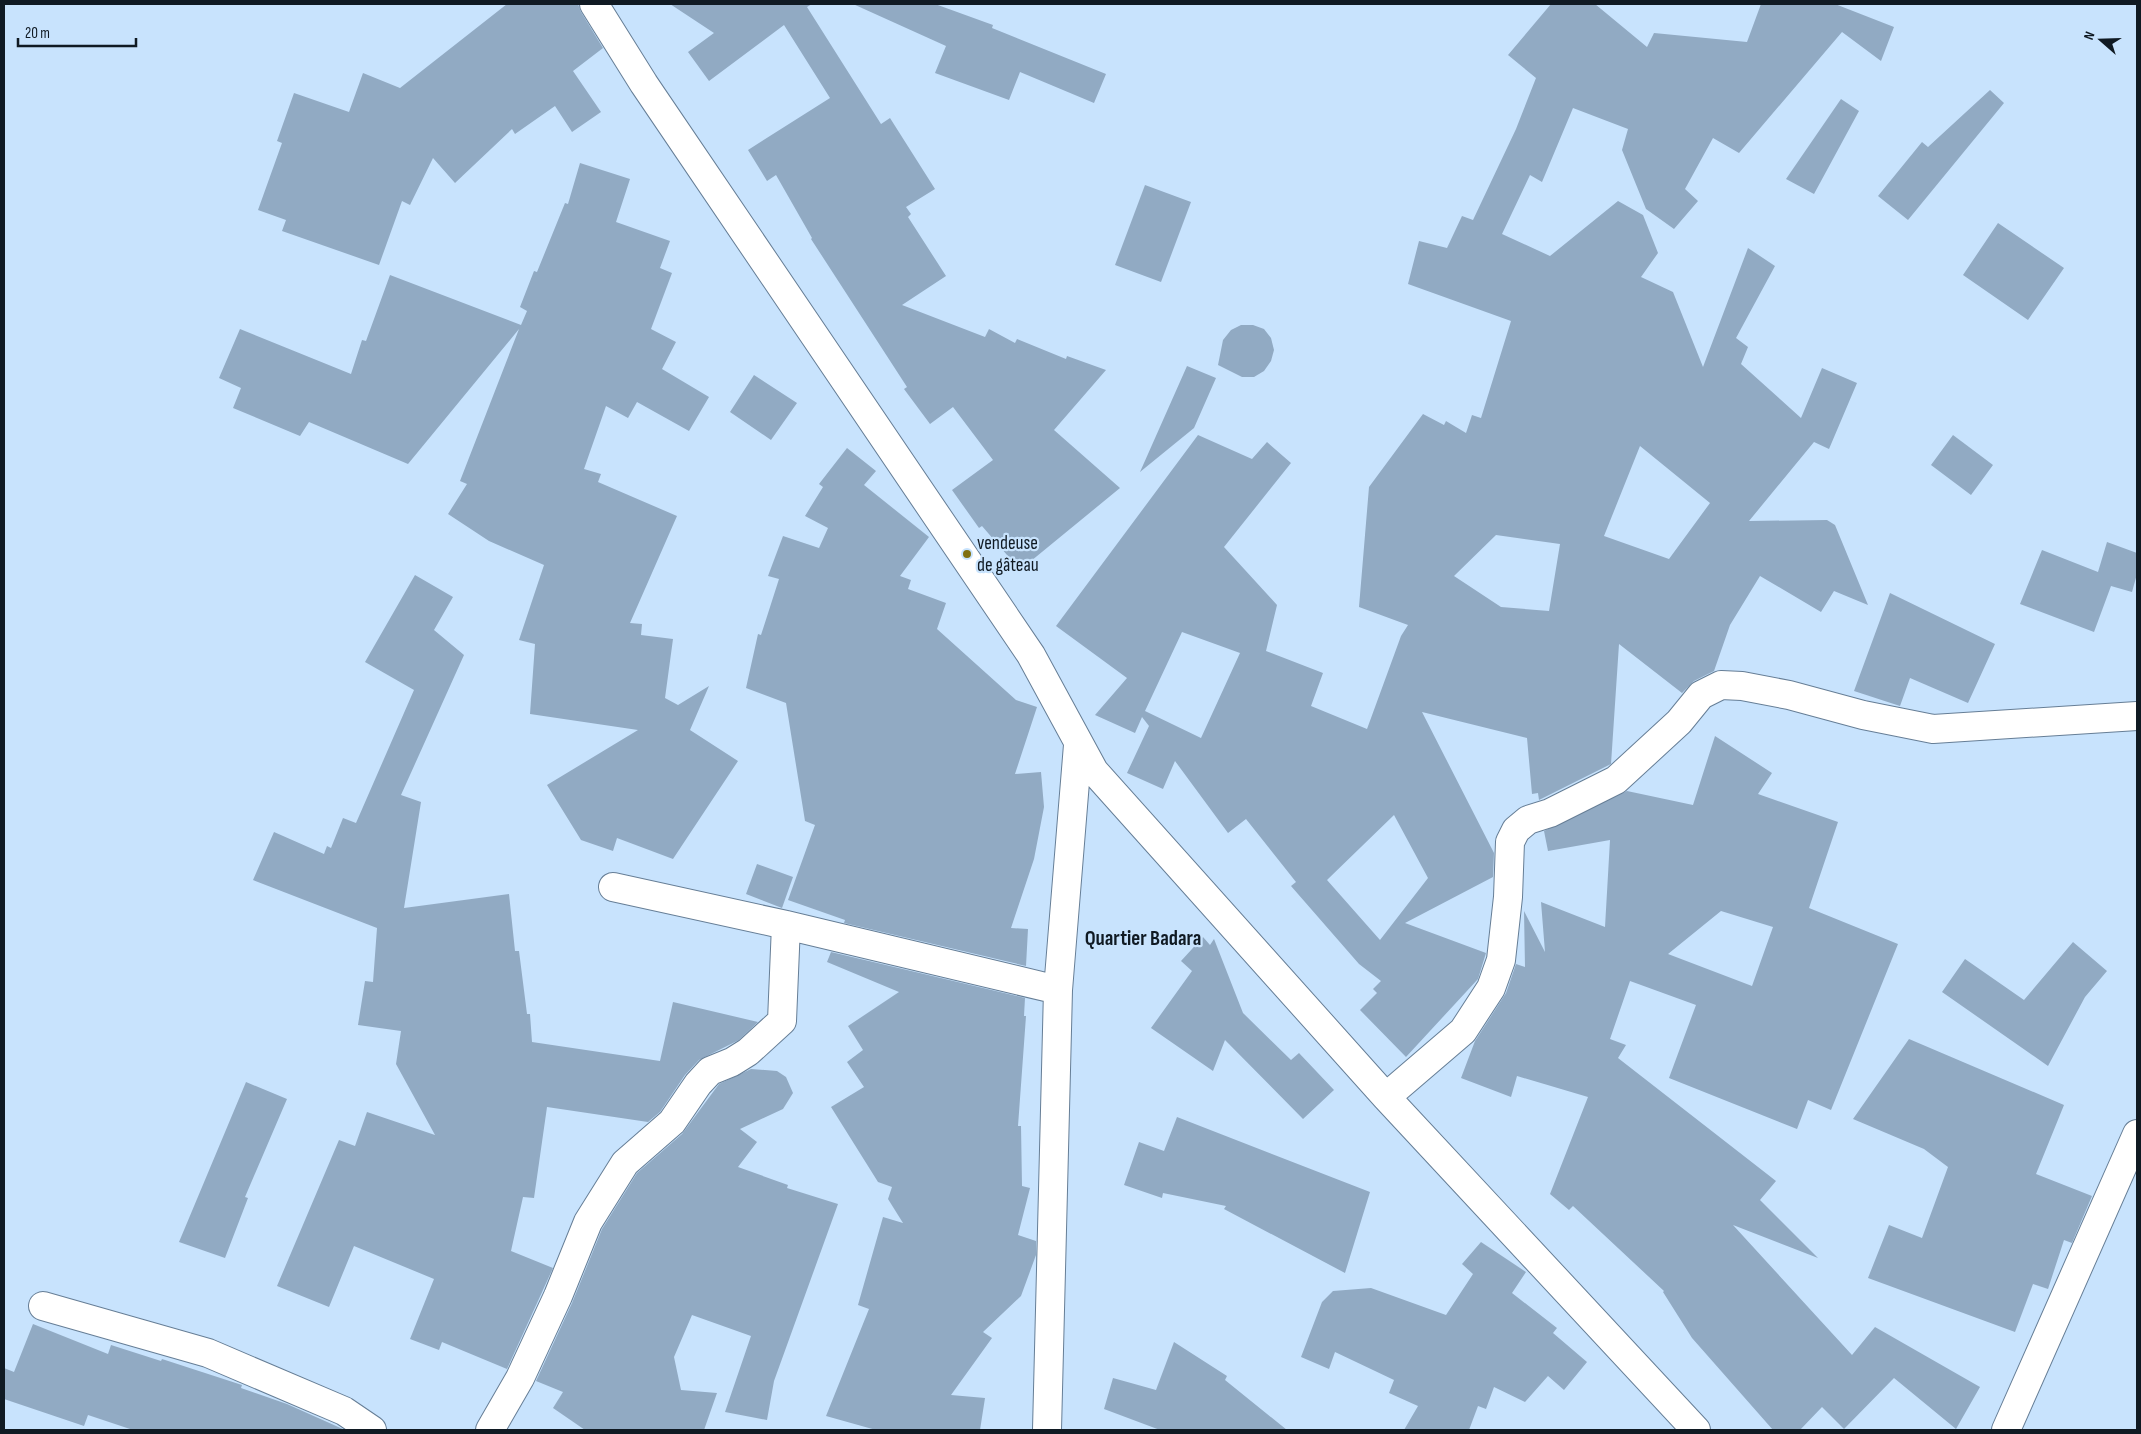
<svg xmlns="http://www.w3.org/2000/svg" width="2141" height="1434" font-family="'Sofia Sans Condensed',sans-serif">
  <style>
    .building { fill: #91aac3; fill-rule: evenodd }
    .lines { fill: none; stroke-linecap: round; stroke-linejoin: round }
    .minor-casing { stroke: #667e96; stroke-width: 30 }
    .minor { stroke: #fff; stroke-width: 28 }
    .poi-dot { fill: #817010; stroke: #c8e3fd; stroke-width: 2 }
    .labels { text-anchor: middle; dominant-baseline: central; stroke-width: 4.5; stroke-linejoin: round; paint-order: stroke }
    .poi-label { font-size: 19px; fill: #101a23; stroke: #c8e3fd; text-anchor: start }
    .quarter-label { font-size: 21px; font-weight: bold; fill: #101a23; stroke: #c8e3fd }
  </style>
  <rect width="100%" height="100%" fill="#c8e3fd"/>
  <path class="building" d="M507,4H578L581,12L603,48L573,71L601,112L572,132L555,106L515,134L512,129L455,183L433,158L410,205L402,201L379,265L282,231L286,220L258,210L282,143L277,141L294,93L349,112L363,73L400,88Z
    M670,4H812L807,7L881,124L890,118L935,189L906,207L911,214L908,217L946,276L902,305L985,337L989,329L1015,343L1017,339L1066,359L1067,356L1106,370L1054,430L1120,488L1020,570L982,526L979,528L952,490L993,460L953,407L930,424L904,389L907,387L811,239L812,238L776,175L767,181L748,150L830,98L784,25L709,81L688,52L714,33Z
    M853,4H935L993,25L992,28L1106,74L1094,103L1020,72L1009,100L935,73L946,46Z
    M1551,4H1595L1647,47L1654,33L1747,42L1761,4H1835L1894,27L1881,61L1842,32L1739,153L1713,138L1685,189L1698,201L1674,229L1646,209L1622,150L1628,129L1573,108L1542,182L1530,175L1502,234L1550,256L1618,201L1643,215L1658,253L1641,277L1673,292L1703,367L1748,248L1775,266L1736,338L1748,347L1741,364L1801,418L1822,368L1857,383L1829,449L1814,442L1749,521L1827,520L1835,525L1868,605L1834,591L1821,612L1760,576L1730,625L1714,671L1694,681L1682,693L1619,644L1611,764L1539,800L1538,793L1532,794L1527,738L1422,712L1494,853L1493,877L1405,923L1486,953L1478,979L1406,1057L1360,1010L1377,993L1373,989L1381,981L1359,964L1291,886L1296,882L1246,819L1228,833L1175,761L1163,789L1127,773L1149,726L1142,717L1135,733L1095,715L1127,678L1056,626L1198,435L1252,459L1267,442L1291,463L1224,547L1277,605L1266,651L1323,673L1311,706L1367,729L1401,636L1408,625L1359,607L1369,487L1423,414L1444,425L1446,421L1466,433L1472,415L1481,418L1511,321L1408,284L1419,241L1447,248L1462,216L1473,220L1516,129L1536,78L1508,55ZM1640,446L1710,503L1669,559L1604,536ZM1496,535L1560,544L1549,611L1501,607L1454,576ZM1182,632L1240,653L1201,738L1145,711ZM1394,815L1428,878L1380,940L1327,880Z
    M1990,90L2004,103L1908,220L1878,196L1922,142L1928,147Z
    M1841,99L1859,111L1814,194L1786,179Z
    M580,163L630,179L616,222L670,241L660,268L672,273L651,329L676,342L662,369L709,397L689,431L637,402L628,418L606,406L584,469L601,474L598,482L677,516L630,623L642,624L641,635L673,639L665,698L678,705L709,686L690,730L738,761L673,859L617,838L613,851L581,840L547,785L638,730L530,714L535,644L519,640L544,565L489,541L448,514L467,484L460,481L519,329L408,464L309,422L300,436L233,408L241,388L219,378L240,329L351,374L362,340L366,341L390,275L521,325L527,311L520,307L534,271L537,272L565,203L568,204Z
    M1145,185L1191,202L1161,282L1115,265Z
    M1998,223L2064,268L2028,320L1963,275Z
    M1241,325H1253L1264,329L1271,338L1274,350L1271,361L1264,371L1254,377H1242L1218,365L1223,340L1231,330Z
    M1187,366L1216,378L1194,428L1140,472Z
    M754,375L797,403L771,440L730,412Z
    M1953,435L1993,465L1971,495L1931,465Z
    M847,448L876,471L864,485L929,537L900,576L911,580L908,589L946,603L937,629L1016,700L1037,707L1015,774L1041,772L1044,807L1034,859L1011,928L1028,929L1026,966L844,923L845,920L788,900L815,825L805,821L786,703L746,688L758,634L761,635L779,579L768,576L783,536L819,548L828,528L805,516L823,487L819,484Z
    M2107,542L2137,553V574L2132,592L2111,586L2094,632L2020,604L2042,550L2098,572Z
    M415,575L453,597L434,630L464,655L401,795L421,802L404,908L509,894L515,951H519L527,1014H530L532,1042L660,1061L673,1002L758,1022L739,1040L699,1060L685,1075L660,1112L648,1122L547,1107L534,1198L523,1197L511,1251L553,1268L507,1369L442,1342L439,1350L410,1339L434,1279L354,1246L329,1307L277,1286L339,1140L355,1146L367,1112L435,1135L396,1064L401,1031L358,1025L365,981L373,982L377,928L253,880L274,832L324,854L327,846L331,848L343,818L356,823L414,690L365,662Z
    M1890,593L1995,644L1968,703L1910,678L1900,706L1854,691Z
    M1715,736L1772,773L1758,794L1838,822L1809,908L1898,944L1831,1110L1808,1100L1797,1129L1669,1078L1696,1005L1630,981L1610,1039L1626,1045L1618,1058L1776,1181L1760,1200L1818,1258L1733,1225L1852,1355L1875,1327L1980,1387L1956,1429L1894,1378L1844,1429L1822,1407L1800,1430H1773L1692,1338L1663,1292L1664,1291L1573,1206L1569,1210L1550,1194L1588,1097L1517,1076L1511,1097L1461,1078L1475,1041L1506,993L1516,964L1525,967L1524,911L1545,952L1541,902L1605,927L1610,840L1548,851L1544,831L1627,791L1693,805ZM1721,911L1773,927L1752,986L1668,954Z
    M757,864L793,877L782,908L746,894Z
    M1203,937L1210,945L1214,939L1243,1013L1291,1060L1299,1053L1334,1090L1303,1119L1225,1040L1213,1071L1151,1028L1192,971L1181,961Z
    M2073,942L2107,971L2085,997L2048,1066L1942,992L1965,959L2024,1000Z
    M831,952L1025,998L1024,1016H1026L1018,1126H1021L1022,1186L1030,1188L1018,1235L1036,1241V1255L1021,1296L983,1332L992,1338L951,1395L985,1398L980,1430H876L826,1416L869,1309L858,1305L883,1217L903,1223L888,1199L892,1187L878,1182L831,1107L864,1087L847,1062L863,1050L848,1026L899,992L827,962Z
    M1909,1039L2064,1105L2036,1174L2092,1196L2072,1243L2064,1240L2048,1289L2033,1284L2015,1332L1868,1278L1889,1225L1922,1238L1948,1167L1924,1149L1853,1119Z
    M751,1069L777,1071L786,1077L793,1093L783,1109L740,1129L757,1142L738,1167L788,1185L787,1188L838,1204L774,1381L767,1420L725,1412L751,1336L692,1315L674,1357L681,1390L717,1393L704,1430H585L553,1408L563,1392L536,1381L572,1303L602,1229L637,1173L682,1134L719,1084Z
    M246,1082L287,1099L245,1197L248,1198L225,1258L179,1242Z
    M1177,1117L1370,1192L1345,1273L1224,1209L1226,1206L1163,1193L1162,1198L1124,1185L1139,1142L1164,1151Z
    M1481,1242L1526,1272L1512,1293L1557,1328L1553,1333L1587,1362L1564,1390L1548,1376L1525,1402L1494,1387L1486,1409L1478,1406L1469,1430H1404L1418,1406L1389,1393L1394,1380L1335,1352L1329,1369L1301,1357L1322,1302L1333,1291L1371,1288L1446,1315L1473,1274L1462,1264Z
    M33,1324L108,1354L111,1345L161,1361L162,1359L242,1385L241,1388L287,1404L345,1430H133L88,1415L84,1426L4,1399V1368L14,1372Z
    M1174,1342L1227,1376L1225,1380L1287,1430H1160L1104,1409L1113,1378L1156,1390Z"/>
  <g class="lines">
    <g class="minor-casing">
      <path id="minor" d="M594,4L644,84L1031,655L1094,771L1386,1097L1696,1430
        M613,887L786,925L1058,990
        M1386,1097L1463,1031L1491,988L1501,960L1508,897L1510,842L1516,830L1528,820L1550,813L1616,780L1679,722L1701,695L1721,685L1742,686L1789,695L1863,715L1933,729L2137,716
        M43,1306L208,1353L344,1411L372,1430
        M490,1430L520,1378L558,1296L588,1222L625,1163L672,1122L698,1084L710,1071L732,1062L748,1052L782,1021L786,925
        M1047,1430L1058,990L1078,745
        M2006,1430L2137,1134"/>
    </g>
    <use href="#minor" class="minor"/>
  </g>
  <circle class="poi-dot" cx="967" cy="554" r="5"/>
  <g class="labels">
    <g class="poi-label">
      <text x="977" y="543">vendeuse<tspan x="977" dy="22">de gâteau</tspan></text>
    </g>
    <g class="quarter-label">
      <text x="1143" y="938">Quartier Badara</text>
    </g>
  </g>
  <rect width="2141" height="1434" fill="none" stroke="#101a23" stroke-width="10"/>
  <g transform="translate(2101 40) rotate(290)" stroke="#c8e3fd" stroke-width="4" paint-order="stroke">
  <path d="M0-4L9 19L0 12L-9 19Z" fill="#101a23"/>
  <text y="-8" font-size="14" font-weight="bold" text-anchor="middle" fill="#101a23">N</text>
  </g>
  <path d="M18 38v8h118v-8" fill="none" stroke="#101a23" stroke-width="2.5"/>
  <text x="25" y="38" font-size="15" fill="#101a23" stroke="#c8e3fd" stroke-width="4" paint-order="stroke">20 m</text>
</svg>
